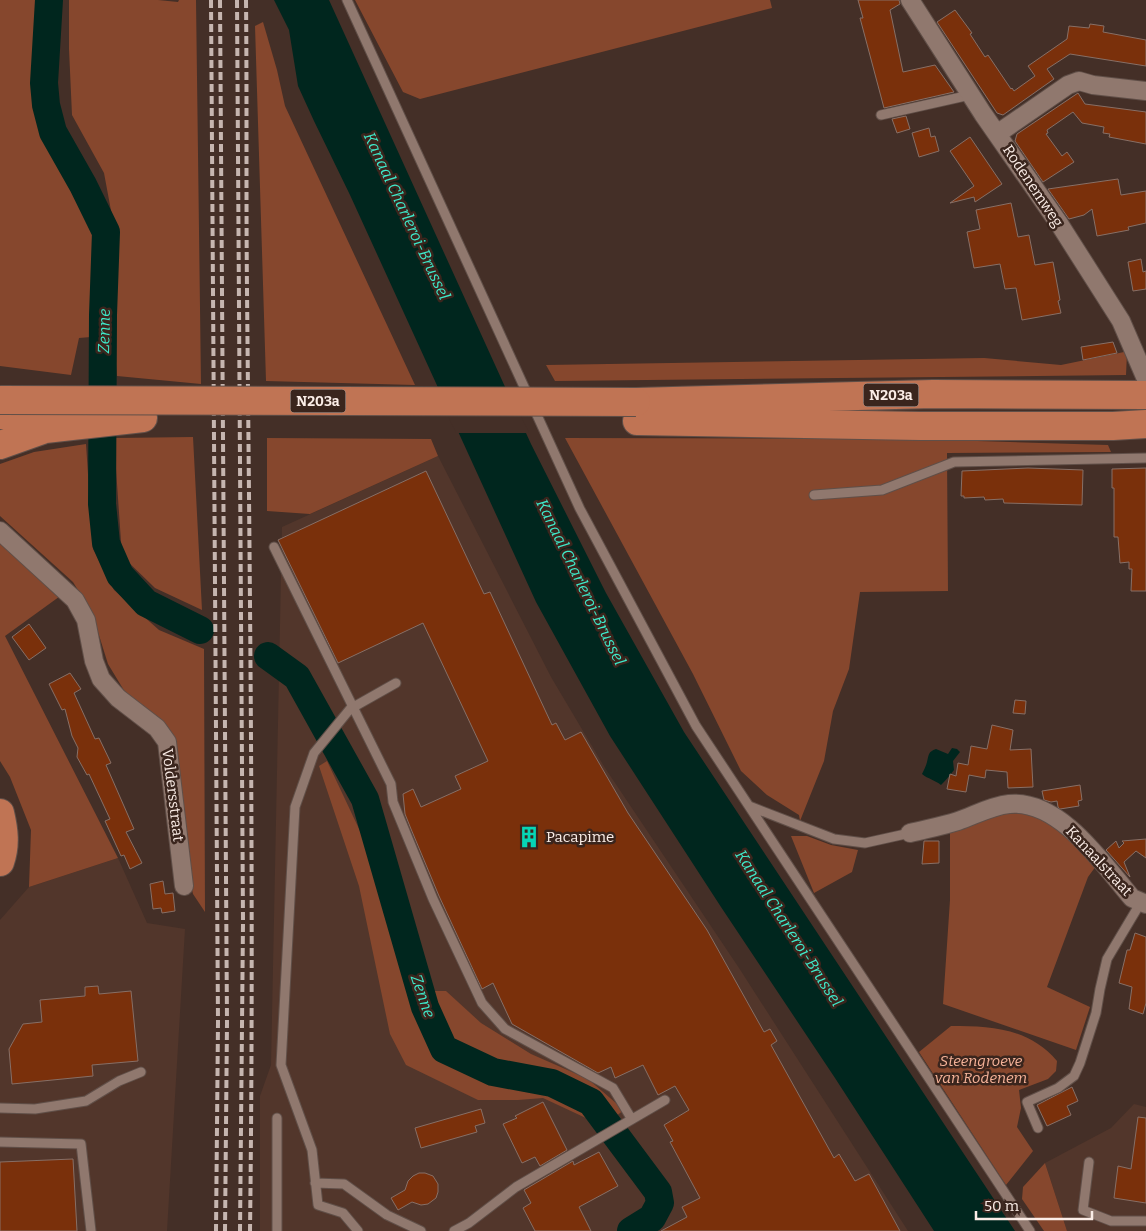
<svg xmlns="http://www.w3.org/2000/svg" width="1146" height="1231" font-family="Bitter,serif">
  <style>
    .built { fill: #52362b }
    .green { fill: #86472d }
    .water { fill: #00261e }
    .pier { fill: #442f27 }
    .lines { fill: none; stroke-linecap: round; stroke-linejoin: round }
    .river { stroke: #00261e; stroke-width: 28 }
    .building { fill: #7a300b; stroke: #876f66 }
    .service-casing { stroke: #604f48; stroke-width: 11 }
    .minor-casing { stroke: #604f48; stroke-width: 20 }
    .trunk-casing { stroke: #604f48; stroke-width: 30 }
    .service { stroke: #90786e; stroke-width: 9 }
    .minor { stroke: #90786e; stroke-width: 18 }
    .trunk { stroke: #c07454; stroke-width: 28 }
    .rail { stroke: #c6b6b0; stroke-width: 4; stroke-dasharray: 8 4; stroke-linecap: butt }
    .trunk-bridge-casing { stroke: #604f48; stroke-width: 30; stroke-linecap: butt }
    .trunk-bridge { stroke: #c07454; stroke-width: 28 }
    .labels { text-anchor: middle; dominant-baseline: central; stroke-width: 5; stroke-linejoin: round; paint-order: stroke }
    .shield { fill: #3a251d; stroke: #c1b1aa; stroke-width: 1 }
    .shield-label { font-size: 14px; font-weight: bold; fill: #fbede7 }
    .street-label { font-size: 15px; fill: #fbede7; stroke: #3a251d }
    .poi-label { font-size: 15px; fill: #fbede7; stroke: #3a251d; text-anchor: start }
    .park-label { font-size: 15px; font-style: italic; fill: #f6b399; stroke: #3a251d }
    .water-label { font-size: 16px; font-style: italic; fill: #3eeacb; stroke: #3a251d }
  </style>
  <rect width="100%" height="100%" fill="#442f27"/>
  <path class="built" d="M438,456L551,677L605,768L739,968L908,1231H260V1096L271,1065L282,527Z
    M118,858L147,923L185,929L167,1231H0V920L29,887Z
    M1134,1104L1146,1107V1231H1067L1045,1163L1111,1128Z"/>
  <path class="green" d="M0,0H42V90L50,135L87,203L100,232L91,337L79,338L71,375L0,366Z
    M69,0H158L178,2L179,0H196L201,384L117,376L113,331L115,263L112,216L104,173L72,115L69,49Z
    M355,0H770L772,8L420,99L403,92Z
    M263,22L277,70L285,106L415,385L266,381L255,26Z
    M1124,352L1127,353L1126,375L555,381L546,365L984,358L1061,365Z
    M193,437L202,610L155,588L122,556L116,469V438Z
    M267,438L431,439L438,456L310,514L267,511Z
    M565,438L914,439L1108,445L1111,452L947,453L948,591L860,592L849,669L833,711L824,761L800,821L799,815L767,795L741,771L693,674Z
    M86,444L93,549L114,590L159,630L204,649L205,912L193,894L186,865L174,741L161,719L128,697L108,664L92,613L73,582L0,516V464L34,452Z
    M0,538L63,594L5,636L118,858L29,887L31,830L10,777L0,761Z
    M327,761L385,884L424,991H446L481,1023L531,1054L588,1079L624,1110L603,1126L543,1098L518,1100H478L406,1065L390,1034L359,886L319,766Z
    M1024,813L1046,817L1096,866L1088,877L1047,987L1090,1007L1076,1050L943,1004L950,900V830L1000,814Z
    M791,836H807L831,845L858,850L852,872L814,893Z
    M951,1026C991,1026 1029,1028 1057,1061L1056,1071L1048,1079L1019,1090L1021,1108L1017,1127L1033,1151L1006,1185L919,1052Z
    M1045,1163L1067,1231H1044L1022,1199L1023,1187Z"/>
  <path class="water" d="M274,0H329L531,444L606,593L684,732L1015,1231H934L835,1078L721,907L610,736L536,602L350,195L314,121L298,86L289,30Z
    M952,748L957,749L960,752L953,761L954,770C950,775 945,781 941,785C935,780 928,779 922,774C924,770 926,766 927,762C929,754 928,752 936,749L948,754Z"/>
  <path class="pier" d="M435,388H508L529,433H456Z"/>
  <g class="lines">
    <path class="river" d="M49,0L44,83L46,105L53,132L83,185L106,232L103,315L102,504L106,543L120,575L146,603L200,630
      M268,656L297,677L365,799L425,1007L444,1049L493,1072L552,1083L591,1102L658,1192L660,1203L652,1218L631,1231"/>
  </g>
  <path class="building" d="M858,0H899L900,4L890,10L903,72L935,65L954,92L884,108L860,18H863Z
    M955,10L972,33L970,34L985,57L988,55L1011,89L1012,88L1014,91L1035,76L1028,66L1067,39L1069,26L1089,28L1090,24L1104,26L1103,32L1146,40V66L1070,54L1047,69L1054,79L1003,115L997,113L937,22Z
    M1078,93L1085,104L1146,112V144L1109,137L1110,134L1103,133L1104,127L1082,123L1073,112L1047,130L1048,133L1046,134L1062,156L1067,152L1074,162L1043,182L1015,141L1017,134Z
    M906,116L910,129L897,133L892,119Z
    M929,128L931,137L935,136L939,151L919,157L912,133Z
    M970,137L1002,184L975,202L974,197L950,203L974,186L950,151Z
    M1118,179L1121,195L1146,191V223L1128,227L1129,230L1097,236L1092,209L1084,215L1069,219L1048,189Z
    M1011,203L1018,237L1029,235L1035,265L1053,262L1060,300L1058,301L1061,313L1022,320L1016,288L1005,289L1000,264L974,268L967,232L980,229L976,210Z
    M1141,259L1143,272L1146,271V289L1133,291L1128,262Z
    M1113,342L1117,353L1083,360L1081,347Z
    M1028,468L1083,470L1082,505L1004,503L1003,499L985,500L984,497L964,498V496H961L962,471Z
    M1146,468V591H1131L1132,569H1129V562L1120,563L1118,537H1114V488H1112V469Z
    M426,471L484,594L490,592L552,725L556,723L565,740L581,732L628,813L707,930L764,1032L770,1029L777,1041L771,1045L834,1158L839,1154L855,1181L869,1174L900,1231H661L687,1217L682,1207L700,1198L670,1142L673,1141L664,1125L689,1110L675,1086L658,1095L643,1065L615,1078L611,1067L598,1073L512,1024L493,983L482,989L439,896L411,829L405,814L403,794L413,789L421,807L461,789L455,776L488,761L423,623L338,663L278,540Z
    M29,624L46,648L29,660L12,637Z
    M70,673L81,689L74,693L95,739L99,738L111,763L106,765L134,829L126,832L142,863L130,869L124,855L121,856L105,821L110,819L89,774L87,775L77,757L78,748L72,736L65,709L62,710L49,684Z
    M1015,700L1026,701L1025,714L1013,713Z
    M992,725L1013,730L1010,750L1031,749L1033,787L1008,788L1007,772L986,770L985,778L969,775L966,792L947,789L950,774L956,776L958,763L968,765L971,746L987,749Z
    M1080,785L1082,800L1078,801L1079,806L1060,809L1058,807L1057,801L1051,802L1044,800L1042,791Z
    M1146,839V858L1136,851L1124,862L1130,877L1106,850L1116,841L1119,848L1124,843L1122,841Z
    M924,841H939V863L922,864Z
    M163,881L165,894L173,893L175,911L162,913L161,908L153,909L150,884Z
    M1135,933L1146,937V1003L1143,1014L1129,1009L1132,987L1119,983L1127,950H1130Z
    M98,986L99,994L131,991L138,1061L92,1065L93,1076L12,1084L9,1049L23,1024L42,1022L40,1000L85,996V987Z
    M1072,1087L1078,1101L1067,1106L1071,1115L1047,1126L1037,1105Z
    M543,1102L567,1150L540,1166L535,1157L522,1163L503,1124L517,1118L515,1116Z
    M481,1109L485,1123L475,1126L477,1132L421,1148L415,1128Z
    M1138,1117L1146,1118V1203L1114,1198L1118,1166L1131,1169Z
    M599,1152L618,1186L579,1207L591,1231H535L523,1208L531,1203L524,1190L573,1161L574,1165Z
    M73,1159L77,1231H0V1162Z
    M425,1173L433,1176L438,1184V1192L436,1198L428,1204L421,1205L412,1202L398,1210L391,1198L405,1190L408,1181L413,1176L419,1173Z"/>
  <g class="lines">
    <g class="service-casing">
      <path id="service" d="M347,0L580,509L696,726L1030,1231
        M881,115L970,95
        M814,495L882,490L954,462L1146,458
        M274,547L391,784L393,802L433,899L482,1003L505,1029L613,1088L631,1118
        M749,806L834,839L865,843L910,833
        M0,1108L35,1109L86,1101L119,1081L141,1072
        M1038,1128L1027,1102L1058,1088L1074,1076L1080,1063L1096,1013L1100,989L1107,959L1141,902
        M0,1142L81,1144L91,1231
        M1089,1162L1083,1210L1111,1221H1146
        M315,1183L344,1184L387,1215L421,1231
        M277,1231V1118
        M358,1231L343,1213L318,1205L312,1150L281,1065L295,807L314,753L350,709L396,683
        M454,1231L469,1223L516,1187L665,1100"/>
    </g>
    <g class="minor-casing">
      <path id="minor" d="M910,0L983,114L1060,225L1121,321L1146,379
        M997,134L1068,85L1079,81L1093,85L1146,91
        M0,531L75,600L86,620L94,661L101,679L118,698L157,728L167,742L184,886
        M910,833C926,829 943,826 958,821C975,815 991,806 1009,804C1060,799 1103,864 1132,898L1146,904"/>
    </g>
    <g class="trunk-casing">
      <path id="trunk" d="M636,402L933,394L1146,395
        M0,415L66,414
        M637,421L920,426H1113L1146,424
        M0,445L45,429L143,418
        M0,813C4,830 6,845 0,862"/>
    </g>
    <use href="#service" class="service"/>
    <use href="#minor" class="minor"/>
    <use href="#trunk" class="trunk"/>
    <path class="rail" d="M211,0L218,1022L216,1231
      M220,0L227,1022L225,1231
      M237,0L243,922L240,1231
      M246,0C247,97 246,194 247,291C250,604 254,918 250,1231"/>
    <g class="trunk-bridge-casing">
      <path id="trunk-bridge" d="M0,400L636,402"/>
    </g>
    <use href="#trunk-bridge" class="trunk-bridge"/>
  </g>
  <defs>
    <g id="building-bare" transform="scale(1.725)"><path d="M-4-6H4V6H1V3H-1V6H-4ZM-2.5-4.3h1.7v1.8h-1.7ZM.8-4.3h1.7v1.8H.8ZM-2.5-1h1.7V.8h-1.7ZM.8-1h1.7V.8H.8Z" fill="#06d5b6" stroke="#3a251d" stroke-width="2.5" paint-order="stroke"/></g>
  </defs>
  <g fill-rule="evenodd">
    <use href="#building-bare" x="529" y="837"/>
  </g>
  <g class="labels">
    <g class="shield">
      <rect x="863.5" y="383.5" width="55" height="23" rx="4"/>
      <rect x="290.5" y="389.5" width="55" height="23" rx="4"/>
    </g>
    <g class="shield-label">
      <text x="891" y="395">N203a</text>
      <text x="318" y="401">N203a</text>
    </g>
    <g class="street-label">
      <text transform="translate(1033 186) rotate(56)">Rodenemweg</text>
      <text transform="translate(173 795) rotate(83)">Voldersstraat</text>
      <text transform="translate(1099 861) rotate(47)">Kanaalstraat</text>
    </g>
    <g class="poi-label">
      <text x="546" y="837">Pacapime</text>
    </g>
    <g class="park-label">
      <text x="981" y="1061">Steengroeve<tspan x="981" dy="17">van Rodenem</tspan></text>
    </g>
    <g class="water-label">
      <text transform="translate(407 216) rotate(65)">Kanaal Charleroi-Brussel</text>
      <text transform="translate(104 331) rotate(-89)">Zenne</text>
      <text transform="translate(581 582) rotate(64)">Kanaal Charleroi-Brussel</text>
      <text transform="translate(789 928) rotate(57)">Kanaal Charleroi-Brussel</text>
      <text transform="translate(423 996) rotate(71)">Zenne</text>
    </g>
  </g>
  <path d="M976 1211v8h116v-8" fill="none" stroke="#fbede7" stroke-width="2.5"/>
  <text x="984" y="1211" font-size="15" fill="#fbede7" stroke="#3a251d" stroke-width="4" paint-order="stroke">50 m</text>
</svg>
